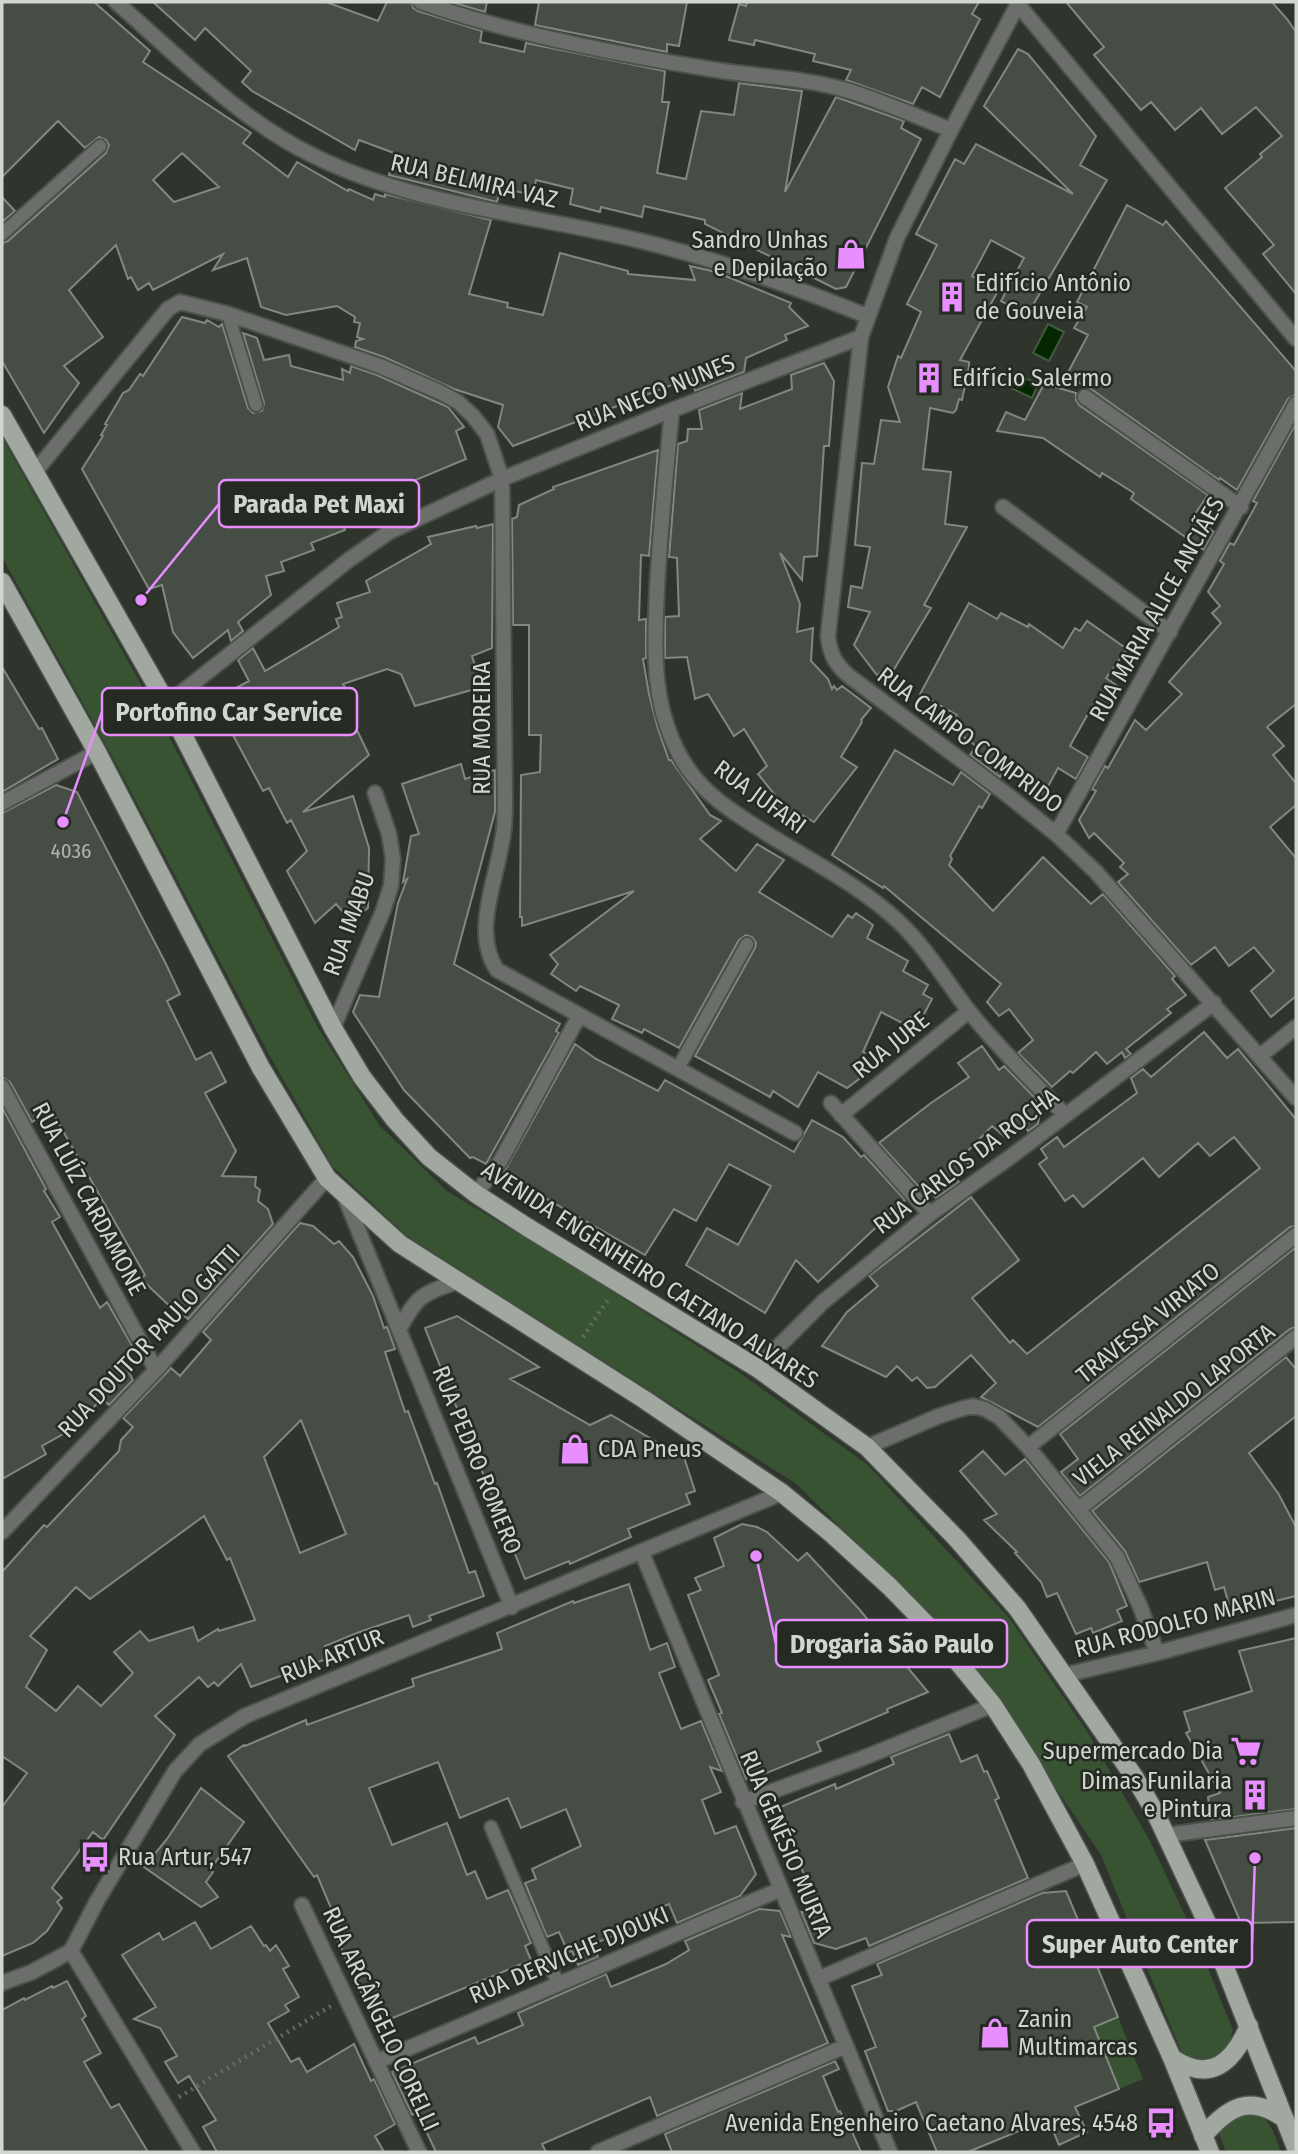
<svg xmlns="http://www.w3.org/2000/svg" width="1298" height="2154" font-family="'Fira Sans Condensed',sans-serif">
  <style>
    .green { fill: #385331 }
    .water { fill: #042600; stroke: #425b3f; stroke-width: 2 }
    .building { fill: #464d45; stroke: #81887f; stroke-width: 2; fill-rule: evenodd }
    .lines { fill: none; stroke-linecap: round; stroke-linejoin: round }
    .service-casing { stroke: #4c524b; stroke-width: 16 }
    .pedestrian-casing { stroke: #4c524b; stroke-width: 18 }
    .minor-casing { stroke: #4c524b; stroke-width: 18 }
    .primary-casing { stroke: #4c524b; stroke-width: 21 }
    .path { stroke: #666b64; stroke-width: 4.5; stroke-dasharray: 2 5; stroke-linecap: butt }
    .service { stroke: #6b6e6a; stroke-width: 12 }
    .pedestrian { stroke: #6b6e6a; stroke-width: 14 }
    .minor { stroke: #6b6e6a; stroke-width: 14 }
    .primary { stroke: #a1a8a0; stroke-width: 18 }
    .labels { text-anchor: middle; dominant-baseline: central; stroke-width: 5; stroke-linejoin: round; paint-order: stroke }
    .number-label { font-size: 21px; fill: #afb4ae }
    .street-label { font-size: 24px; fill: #d2d6d1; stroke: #252b23 }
    .poi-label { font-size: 24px; fill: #d2d6d1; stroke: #252b23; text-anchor: start }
    .leader { fill: none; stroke: #e88eff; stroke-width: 2.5 }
    .callout-dot { fill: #e88eff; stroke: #252b23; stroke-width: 2.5 }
    .callout { fill: #252b23; stroke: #e88eff; stroke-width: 2.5 }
    .callout-label { font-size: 26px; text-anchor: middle; font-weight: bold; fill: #d2d6d1 }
  </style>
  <rect width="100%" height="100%" fill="#2f352d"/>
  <path class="green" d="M2,437L156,711L318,1028L380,1126L447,1191L577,1269L743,1375L868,1465L1010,1619L1088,1733L1150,1841L1196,1939L1233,2030L1227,2052C1209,2063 1203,2064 1183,2056L1101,1855L996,1699L941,1624L795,1483L407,1236L333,1167L267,1051L119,769L2,557Z
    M1118,2017L1143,2079L1119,2089L1094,2027Z
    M1248,2113C1270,2113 1274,2134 1281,2152H1226L1218,2131L1232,2119Z"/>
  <path class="water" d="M1048,324L1064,332L1049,361L1033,353Z
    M1014,373L1038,384L1032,398L1009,387Z"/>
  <path class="building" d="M2,2H94L150,51L143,62L251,133L243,143L288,177L297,162L348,191L349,189L373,200L375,194L385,197V194L491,220L469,294L508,303L507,307L543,315L560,253L628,271V274L695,280L690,266L716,272L791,303L789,307L808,326L785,335L787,340L746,358L744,372L695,391L693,378H690L513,446L498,427L503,405L454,389L384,357L355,347L356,341L363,339L357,337L360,323L354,322L355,317L337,306L286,315L261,307L247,258L213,270L223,254L153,290L149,283L138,290L131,277L128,279L116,245L69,290L103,337L64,366L79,383L44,433L2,361V243L8,241L106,153L109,145L106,140L99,137L85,148L58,121L2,177ZM182,153L219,187L174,202L153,180Z
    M153,2H326L378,21L387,2H412L413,8L418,11L482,31L480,42L524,52L526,43L665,71L662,102H669L657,173L686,179L701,111L734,115L739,83L802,91L785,192L836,97L904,121L901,128L921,139L846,287L836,289L705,224V220L644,206L642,217L601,207L600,212L570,204L573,189L536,180L533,195L501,188L497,202L389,175L394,153L359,140L355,150L252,91L242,82L251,71L205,28L195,40Z
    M451,2H487L485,12Z
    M539,2H687L679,46L667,44V52L535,25Z
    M747,2H979L972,14L980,19L940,97L922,87L913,104L846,80L851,70L813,61L815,54L755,40L754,45L729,40L739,4L746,6Z
    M1066,2H1272L1287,19L1296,32V294L1263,254L1274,245L1225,188L1262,157L1260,154L1282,136L1256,107L1222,134L1201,108L1175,130L1151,102L1141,110L1094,55L1104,47Z
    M1018,49L1028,54L1096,136L1080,165L1107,180L1030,310L1021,312L1001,301L1024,258L991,240L972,276L998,291L960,360L969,362V367L962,400L959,399L956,410L953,413L930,408L923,469L951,472L945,524L967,527L924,605L931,608L893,671L886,668L877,675L854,645L870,612L848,607L851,586L862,588L870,547L855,545L862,463L874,464L881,420L900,422L888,387L898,356L901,358L921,312L907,304L937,245L916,234L955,159L964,164L976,144L1073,194L984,106Z
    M2,197L15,211L2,222Z
    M1127,205L1163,225L1166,221L1296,371V394L1288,399L1237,490L1220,478L1219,480L1091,389L1066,376L1088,335L1074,328L1087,307L1077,302Z
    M182,317L205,323L207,320L219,327L222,324L248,408L253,413L262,411L264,403L243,333L257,338L264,360L289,355L291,366L343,380L342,369L350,373L351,366L377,375L448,407L464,427L456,431L466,459L375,497L378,506L341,519L345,530L311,543L314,550L281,562L284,571L266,576L271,595L238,622L243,631L231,641L228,630L193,658L173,632L162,585L149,589L82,469L103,436L101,435L107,425L105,424L123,393L129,390L140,374L143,376Z
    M824,363L834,381L829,446H824L817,556L804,557L802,580L780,553L800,604L797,632L813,628L811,661L828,679L832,689L834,686L837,690L842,686L871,708L861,720L862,722L841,757L857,767L814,822L802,815L799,820L771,802L775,795L758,774L767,766L744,729L734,736L708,694L695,699L687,657L665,658V617L679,616L677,558L669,557L678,444L687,441L688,429H702L699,410L742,393L740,409L792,389L791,375Z
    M1044,384L1076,393V400L1079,405L1208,495L1193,517L1214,532L1204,550L1131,499L1134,493L1102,473L1100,477L1043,438L997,431L1006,412L1025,420Z
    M1296,423V704L1267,727L1284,746L1273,755L1296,783V805L1270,827L1296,858V996L1271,1017L1251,991L1274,971L1254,947L1229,966L1215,947L1191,965L1118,882L1128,874L1120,867L1124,863L1094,833L1089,838L1079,820L1096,791L1092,789L1105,766L1108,768L1135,720L1146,730L1182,694L1169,682L1221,623L1212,613L1220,606L1208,592L1224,564L1220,561L1230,543L1234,545L1257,503L1253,501Z
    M658,450L649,556L641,555L639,620L646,619V658L643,659L649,694L658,729L669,760H671L710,815L721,821L700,839L736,871L757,844L784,860L759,892L832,937L848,915L852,918L856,913L873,925L867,938L908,961L903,971L928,985L923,994L932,999L920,1022L911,1017L906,1025L881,1012L863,1052L865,1053L861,1061L875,1067L847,1088L818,1072L798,1107L773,1091L770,1097L695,1056L755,948L756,943L752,937L746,935L739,940L679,1048L644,1029L642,1033L612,1019L619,1005L580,986L576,991L551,974L558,964L550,955L634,891L522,926V917H520L521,775L540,772L541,735H529V625H513L512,519L517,517L519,505L554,489L553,487Z
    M493,524L492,648L472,656L482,687L415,706L401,674L387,669L343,684L348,693L341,697L369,755L303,812L353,796L369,848L368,908L351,921L336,904L315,923L287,871L307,851L291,820L287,823L269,788L263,791L218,707L228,701L225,697L232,690L249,681L238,660L253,648L265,671L339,627L336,619L342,617L337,603L370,592L366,581L431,544L428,537L476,526L477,528Z
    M969,603L997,619L1001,613L1028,627L1029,624L1063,648L1075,628L1080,631L1087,621L1127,649L1106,678L1119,687L1106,710L1094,703L1070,746L1088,757L1076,779L1058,768L1045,792L1043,791L1042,794L1005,767L1000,777L970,755L976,746L950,727L957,715L920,694Z
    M2,667L39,729L42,728L58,759L2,792Z
    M895,750L953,785L961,772L990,794L982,808L979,806L950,856L952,859L949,865L993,911L1043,857L1091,904L1103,894L1175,976L1172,979L1186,995L1167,1009L1171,1013L1126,1049L1131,1054L1125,1058L1122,1052L1107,1064L1096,1052L1073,1073L1070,1071L1052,1087L1018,1053L1033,1040L1009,1009L999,1016L987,1002L1001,984L884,886L883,888L832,855Z
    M461,764L465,779L495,770V812L454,964L560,1024L556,1031L559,1033L486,1164L473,1157L470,1158L404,1090L353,1012L360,995L379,997L398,903L407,879L403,882L411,836L419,834L402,784Z
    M56,785L77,792L166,964L180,994L167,1001L196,1060L211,1052L226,1082L205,1093L236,1151L222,1176L256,1177L255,1186L260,1190L258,1201L268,1209L273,1224L188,1319L178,1310L176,1312L141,1279L145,1275L51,1110L32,1122L10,1082L2,1077V813Z
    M1204,1032L1227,1058L1238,1049L1296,1119V1226L1290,1227L1038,1427L981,1397L996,1383L971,1355L935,1387L927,1388L917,1377L912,1381L897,1366L886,1377L822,1346L847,1312L878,1286L869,1276L971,1197L1019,1260L972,1298L1010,1343L1013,1340L1027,1354L1260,1168L1234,1137L1210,1156L1198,1143L1159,1177L1143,1158L1083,1207L1073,1195L1065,1201L1039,1164L1047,1158L1041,1149L1057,1137L1064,1147L1137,1093L1131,1078L1143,1069L1151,1077Z
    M575,1044L596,1059L658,1091L665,1080L794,1152L812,1120L843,1137L861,1157L864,1155L905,1200L818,1282L796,1260L765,1313L686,1265L707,1228L738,1245L771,1186L729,1164L696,1221L674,1209L645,1255L503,1174Z
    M982,1046L999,1070L1004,1066L1037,1100L1032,1105L1040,1112L1038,1124L1028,1131L1024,1125L1006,1138L992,1126L962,1157L970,1165L954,1176L959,1182L936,1198L923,1184L919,1187L879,1143L931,1103L969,1077L958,1063Z
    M2,1107L46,1189L44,1191L60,1217L52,1222L100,1308L107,1302L134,1349L121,1357L133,1380L109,1405L102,1398L76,1427L42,1446L46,1454L2,1479Z
    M300,1223L313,1226L334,1244L339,1241L353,1257L373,1296L384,1328L387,1327L395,1349L385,1352L405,1412L408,1411L435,1484L437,1483L469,1573L475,1571L484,1596L429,1616L431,1620L413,1627L409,1615L357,1633L325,1646L329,1658L251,1687L241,1664L218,1686L214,1682L208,1687L199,1677L155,1716L175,1735L103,1840L93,1832L52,1888L62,1898L57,1902L62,1908L47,1931L33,1943L2,1956V1807L27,1773L2,1756V1572L44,1525L47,1527L119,1451L121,1440L133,1427L123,1418L171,1368L180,1376L211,1340L203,1332ZM301,1420L346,1534L300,1553L264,1457ZM204,1516L227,1560L230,1558L255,1620L219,1631L218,1629L198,1641L193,1627L149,1641L140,1631L114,1652L133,1673L101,1706L78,1686L56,1711L26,1687L47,1650L30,1636L76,1587L90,1599Z
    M1296,1247V1327L1290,1329L1080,1496L1061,1472L1078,1459L1060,1434Z
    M457,1316L539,1367L510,1379L590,1425L611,1415L658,1443L662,1452L680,1445L695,1491L686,1494L690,1504L628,1529L631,1537L570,1564L569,1561L525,1579L425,1328Z
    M1286,1357L1296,1369V1416L1249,1453L1278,1493L1296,1527V1596L1231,1612L1224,1587L1215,1590L1207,1562L1139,1582L1125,1551L1092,1511Z
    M983,1451L1005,1475L1025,1459L1109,1562L1127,1606L1117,1610L1122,1621L1093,1633L1091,1628L1076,1634L1057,1593L1047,1597L1041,1582L1015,1553L1017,1552L984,1520L997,1514L960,1471Z
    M742,1524L757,1527L767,1532L798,1561L807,1553L859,1609L928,1692L887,1709L888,1712L817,1742L821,1751L749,1780L746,1779L719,1714L722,1713L708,1680L719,1675L688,1595L701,1590L695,1578L724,1566L714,1538Z
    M629,1584L650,1650L667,1643L675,1667L659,1673L681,1729L701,1721L722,1771L710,1767L721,1792L702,1800L715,1834L736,1826L756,1874L740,1896L677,1923L669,1904L634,1918L638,1926L593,1944L598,1957L578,1965L572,1951L568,1952L559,1932L547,1937L525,1883L536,1879L532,1869L581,1846L566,1809L521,1828L508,1798L460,1818L438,1762L369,1788L392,1845L447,1823L467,1875L475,1871L487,1899L508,1890L531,1943L525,1946L531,1960L376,2025L334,1932L340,1929L317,1875L314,1877L228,1756L244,1745L245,1746L306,1720L307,1725L386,1696L414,1686L412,1679L502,1649L497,1633L573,1601L574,1603Z
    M1296,1638V1809L1211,1820L1208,1797L1220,1793L1186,1733L1190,1731L1184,1712L1252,1691L1239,1651Z
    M949,1734L961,1762L977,1755L984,1772L987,1771L999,1798L995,1800L1028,1878L869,1946L866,1938L836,1949L814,1943L801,1912L809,1913L795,1881L805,1877L778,1808L835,1784L836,1789L894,1764L891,1757Z
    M201,1788L244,1822L210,1870L213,1872L206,1882L218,1897L201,1907L144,1867L167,1839Z
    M1296,1828V1922L1241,1923L1205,1840Z
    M1066,1891L1118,2017L1094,2027L1119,2089L1075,2107L1087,2132L1059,2145L1048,2119L968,2152H937L916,2102L896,2111H888L865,2051L876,2047L852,1986L882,1975L877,1964L1042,1893Z
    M759,1909L780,1911L791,1937L782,1935L828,2043L657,2116L650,2097L542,2144L546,2152H436L417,2112L412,2115L392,2072L475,2037L478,2044L523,2025L518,2013L606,1974L611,1987L666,1964L689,1950L685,1941Z
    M195,1922L211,1949L251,1926L264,1946L266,1945L270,1951L276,1945L289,1966L283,1969L299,1997L285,2005L289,2011L268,2023L291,2062L299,2058L307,2072L354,2044L371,2081L374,2079L395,2124L375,2136L384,2152H217L203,2127L216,2120L189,2076L178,2083L165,2062L177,2056L160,2028L134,2019L156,2007L122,1955L159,1933L163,1940Z
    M67,1981L86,2016L82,2019L101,2053L84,2062L111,2108L119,2104L148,2152H2V2010L24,1998L25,2000L52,1986L53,1988Z
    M835,2061L839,2069L823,2076L838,2112L840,2111L843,2117L845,2116L861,2152H672L665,2134Z"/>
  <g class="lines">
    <g class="service-casing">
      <path id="service" d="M2,234L100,146
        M228,314L256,405
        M678,1068L747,944
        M491,1827L558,1984"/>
    </g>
    <g class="pedestrian-casing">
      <path id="pedestrian" d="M841,1115L969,1011
        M1167,1835L1296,1818"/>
    </g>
    <g class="minor-casing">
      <path id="minor" d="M116,2C177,55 240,120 312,155C414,206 532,214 641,241C719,260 793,286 867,316
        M421,2C511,34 615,54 710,69C755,77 802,77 846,90C882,101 916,116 951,130
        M1016,2L1296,339
        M1018,4L951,130L897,238L861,337L828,636C830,654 835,664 849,676L1005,793L1056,834L1096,872L1296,1098
        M1085,397L1241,507
        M672,410C666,470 660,529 657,589C655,634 652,683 667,726C678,758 693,781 720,802C777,846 847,873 900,923C927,949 946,981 968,1010C998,1048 1033,1081 1065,1115
        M34,473L168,309L180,302L228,314L380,366L440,392L458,402L473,416L487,434L502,479L505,803C505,815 505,829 502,841C496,881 472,933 497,970L795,1133
        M1003,507L1170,632
        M167,704L350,559L389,532L502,479L672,410L861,337
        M2,803L97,752
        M1056,834L1296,404
        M333,1028L383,911L391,886L393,859L389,834L375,793
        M1260,1056L1296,1027
        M2,1087L156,1370
        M831,1103L930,1214
        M476,1194L501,1160L579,1016
        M344,1195L512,1607
        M399,1330C417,1296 420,1295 456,1282
        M757,1368L823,1302L930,1214L1009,1158L1214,1003
        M867,1447L939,1416L964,1408L973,1406L985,1409L999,1417L1028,1447L1117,1557L1140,1606L1157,1653
        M1028,1447L1296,1235
        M1080,1508L1296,1337
        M2,1532L156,1370L327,1178
        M642,1553L890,2152
        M1065,1675L1157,1653L1296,1615
        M743,1802L863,1758L993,1705
        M302,1905L419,2152
        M71,1951L193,2152
        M818,1979L1085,1864
        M2,1983L32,1972L71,1951L97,1901L175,1771L200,1744L245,1716L782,1493
        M376,2062L779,1890
        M598,2152L846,2046"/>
    </g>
    <g class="primary-casing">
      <path id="primary" d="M2,415L167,704L333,1028L362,1077L395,1120L429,1157L476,1194L527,1227L757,1368L867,1447L957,1539L1017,1608L1135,1778L1155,1812L1209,1927L1296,2148
        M2,582L97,752L261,1068L327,1178L400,1244L645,1400L782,1493L832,1534L889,1586L930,1628L993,1705L1031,1764L1085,1864L1172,2058L1210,2152
        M1172,2058C1211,2084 1233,2062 1249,2026
        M1203,2136C1229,2106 1250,2094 1285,2119"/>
    </g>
    <path class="path" d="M583,1337L609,1298
      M179,2097L331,2006"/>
    <use href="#service" class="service"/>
    <use href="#pedestrian" class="pedestrian"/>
    <use href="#minor" class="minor"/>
    <use href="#primary" class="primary"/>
  </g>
  <defs>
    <g id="shop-bare" transform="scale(2.415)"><path d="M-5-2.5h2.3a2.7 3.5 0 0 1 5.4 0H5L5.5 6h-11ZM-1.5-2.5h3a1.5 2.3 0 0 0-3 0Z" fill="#e88eff" stroke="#252b23" stroke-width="2.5" paint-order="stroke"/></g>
    <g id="building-bare" transform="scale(2.415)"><path d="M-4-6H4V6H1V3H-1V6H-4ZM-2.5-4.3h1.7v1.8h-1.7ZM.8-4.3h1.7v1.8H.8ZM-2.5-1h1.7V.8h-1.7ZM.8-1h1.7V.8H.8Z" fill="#e88eff" stroke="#252b23" stroke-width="2.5" paint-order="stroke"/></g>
    <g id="supermarket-bare" transform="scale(2.415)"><path d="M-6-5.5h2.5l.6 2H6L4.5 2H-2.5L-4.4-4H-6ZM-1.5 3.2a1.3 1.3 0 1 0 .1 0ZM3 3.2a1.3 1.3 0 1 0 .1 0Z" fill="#e88eff" stroke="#252b23" stroke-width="2.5" paint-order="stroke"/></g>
    <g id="bus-bare" transform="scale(2.415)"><path d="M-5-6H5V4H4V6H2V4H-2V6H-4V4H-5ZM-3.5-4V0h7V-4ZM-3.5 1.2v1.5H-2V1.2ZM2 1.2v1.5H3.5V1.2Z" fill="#e88eff" stroke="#252b23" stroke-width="2.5" paint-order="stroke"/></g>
  </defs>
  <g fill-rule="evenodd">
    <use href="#shop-bare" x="851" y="254"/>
    <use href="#building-bare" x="952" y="297"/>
    <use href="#building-bare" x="929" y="378"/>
    <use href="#shop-bare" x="575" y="1449"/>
    <use href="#supermarket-bare" x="1246" y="1751"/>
    <use href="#building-bare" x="1255" y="1795"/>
    <use href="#bus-bare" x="95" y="1857"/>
    <use href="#shop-bare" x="995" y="2033"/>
    <use href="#bus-bare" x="1161" y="2123"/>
  </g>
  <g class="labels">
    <g class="number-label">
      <text x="71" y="851">4036</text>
    </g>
    <g class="street-label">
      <text transform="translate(474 181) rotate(13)">RUA BELMIRA VAZ</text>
      <text transform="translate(655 393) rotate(-22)">RUA NECO NUNES</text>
      <text transform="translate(1157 609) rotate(-61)">RUA MARIA ALICE ANCIÃES</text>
      <text transform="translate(482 728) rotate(-90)">RUA MOREIRA</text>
      <text transform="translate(970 740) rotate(37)">RUA CAMPO COMPRIDO</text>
      <text transform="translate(760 797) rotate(36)">RUA JUFARI</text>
      <text transform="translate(349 924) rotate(-70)">RUA IMABU</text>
      <text transform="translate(891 1045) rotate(-39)">RUA JURE</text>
      <text transform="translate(966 1161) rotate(-37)">RUA CARLOS DA ROCHA</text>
      <text transform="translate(89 1199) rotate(62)">RUA LUÍZ CARDAMONE</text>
      <text transform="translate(650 1275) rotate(33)">AVENIDA ENGENHEIRO CAETANO ALVARES</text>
      <text transform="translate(1148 1323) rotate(-39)">TRAVESSA VIRIATO</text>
      <text transform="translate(149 1341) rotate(-47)">RUA DOUTOR PAULO GATTI</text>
      <text transform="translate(1174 1405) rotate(-38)">VIELA REINALDO LAPORTA</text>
      <text transform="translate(477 1460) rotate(68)">RUA PEDRO ROMERO</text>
      <text transform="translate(1175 1623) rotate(-15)">RUA RODOLFO MARIN</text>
      <text transform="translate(332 1656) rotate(-22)">RUA ARTUR</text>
      <text transform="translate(786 1844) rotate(67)">RUA GENÉSIO MURTA</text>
      <text transform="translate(569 1955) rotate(-23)">RUA DERVICHE DJOUKI</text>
      <text transform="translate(381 2019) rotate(65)">RUA ARCÂNGELO CORELLI</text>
    </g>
    <g class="poi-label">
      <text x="828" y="240" text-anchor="end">Sandro Unhas<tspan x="828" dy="28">e Depilação</tspan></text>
      <text x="975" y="283">Edifício Antônio<tspan x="975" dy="28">de Gouveia</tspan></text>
      <text x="952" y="378">Edifício Salermo</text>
      <text x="598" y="1449">CDA Pneus</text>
      <text x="1223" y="1751" text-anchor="end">Supermercado Dia</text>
      <text x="1232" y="1781" text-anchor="end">Dimas Funilaria<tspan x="1232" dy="28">e Pintura</tspan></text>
      <text x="118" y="1857">Rua Artur, 547</text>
      <text x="1018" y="2019">Zanin<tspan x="1018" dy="28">Multimarcas</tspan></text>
      <text x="1138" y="2123" text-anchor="end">Avenida Engenheiro Caetano Alvares, 4548</text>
    </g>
  </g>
  <path class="leader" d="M141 600L219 504M63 822L102 712M756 1556L776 1644M1255 1858L1252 1944"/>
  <g class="callout-dot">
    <circle cx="141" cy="600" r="7"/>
    <circle cx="63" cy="822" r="7"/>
    <circle cx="756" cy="1556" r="7"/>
    <circle cx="1255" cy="1858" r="7"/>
  </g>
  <g class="callout">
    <rect x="219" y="480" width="200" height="47" rx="7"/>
    <rect x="102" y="688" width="255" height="47" rx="7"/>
    <rect x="776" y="1620" width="231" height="47" rx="7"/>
    <rect x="1027" y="1920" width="225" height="47" rx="7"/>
  </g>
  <g class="callout-label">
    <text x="319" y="513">Parada Pet Maxi</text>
    <text x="229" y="721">Portofino Car Service</text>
    <text x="892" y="1653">Drogaria São Paulo</text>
    <text x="1140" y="1953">Super Auto Center</text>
  </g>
  <rect width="1298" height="2154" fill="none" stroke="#d2d6d1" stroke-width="7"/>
</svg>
